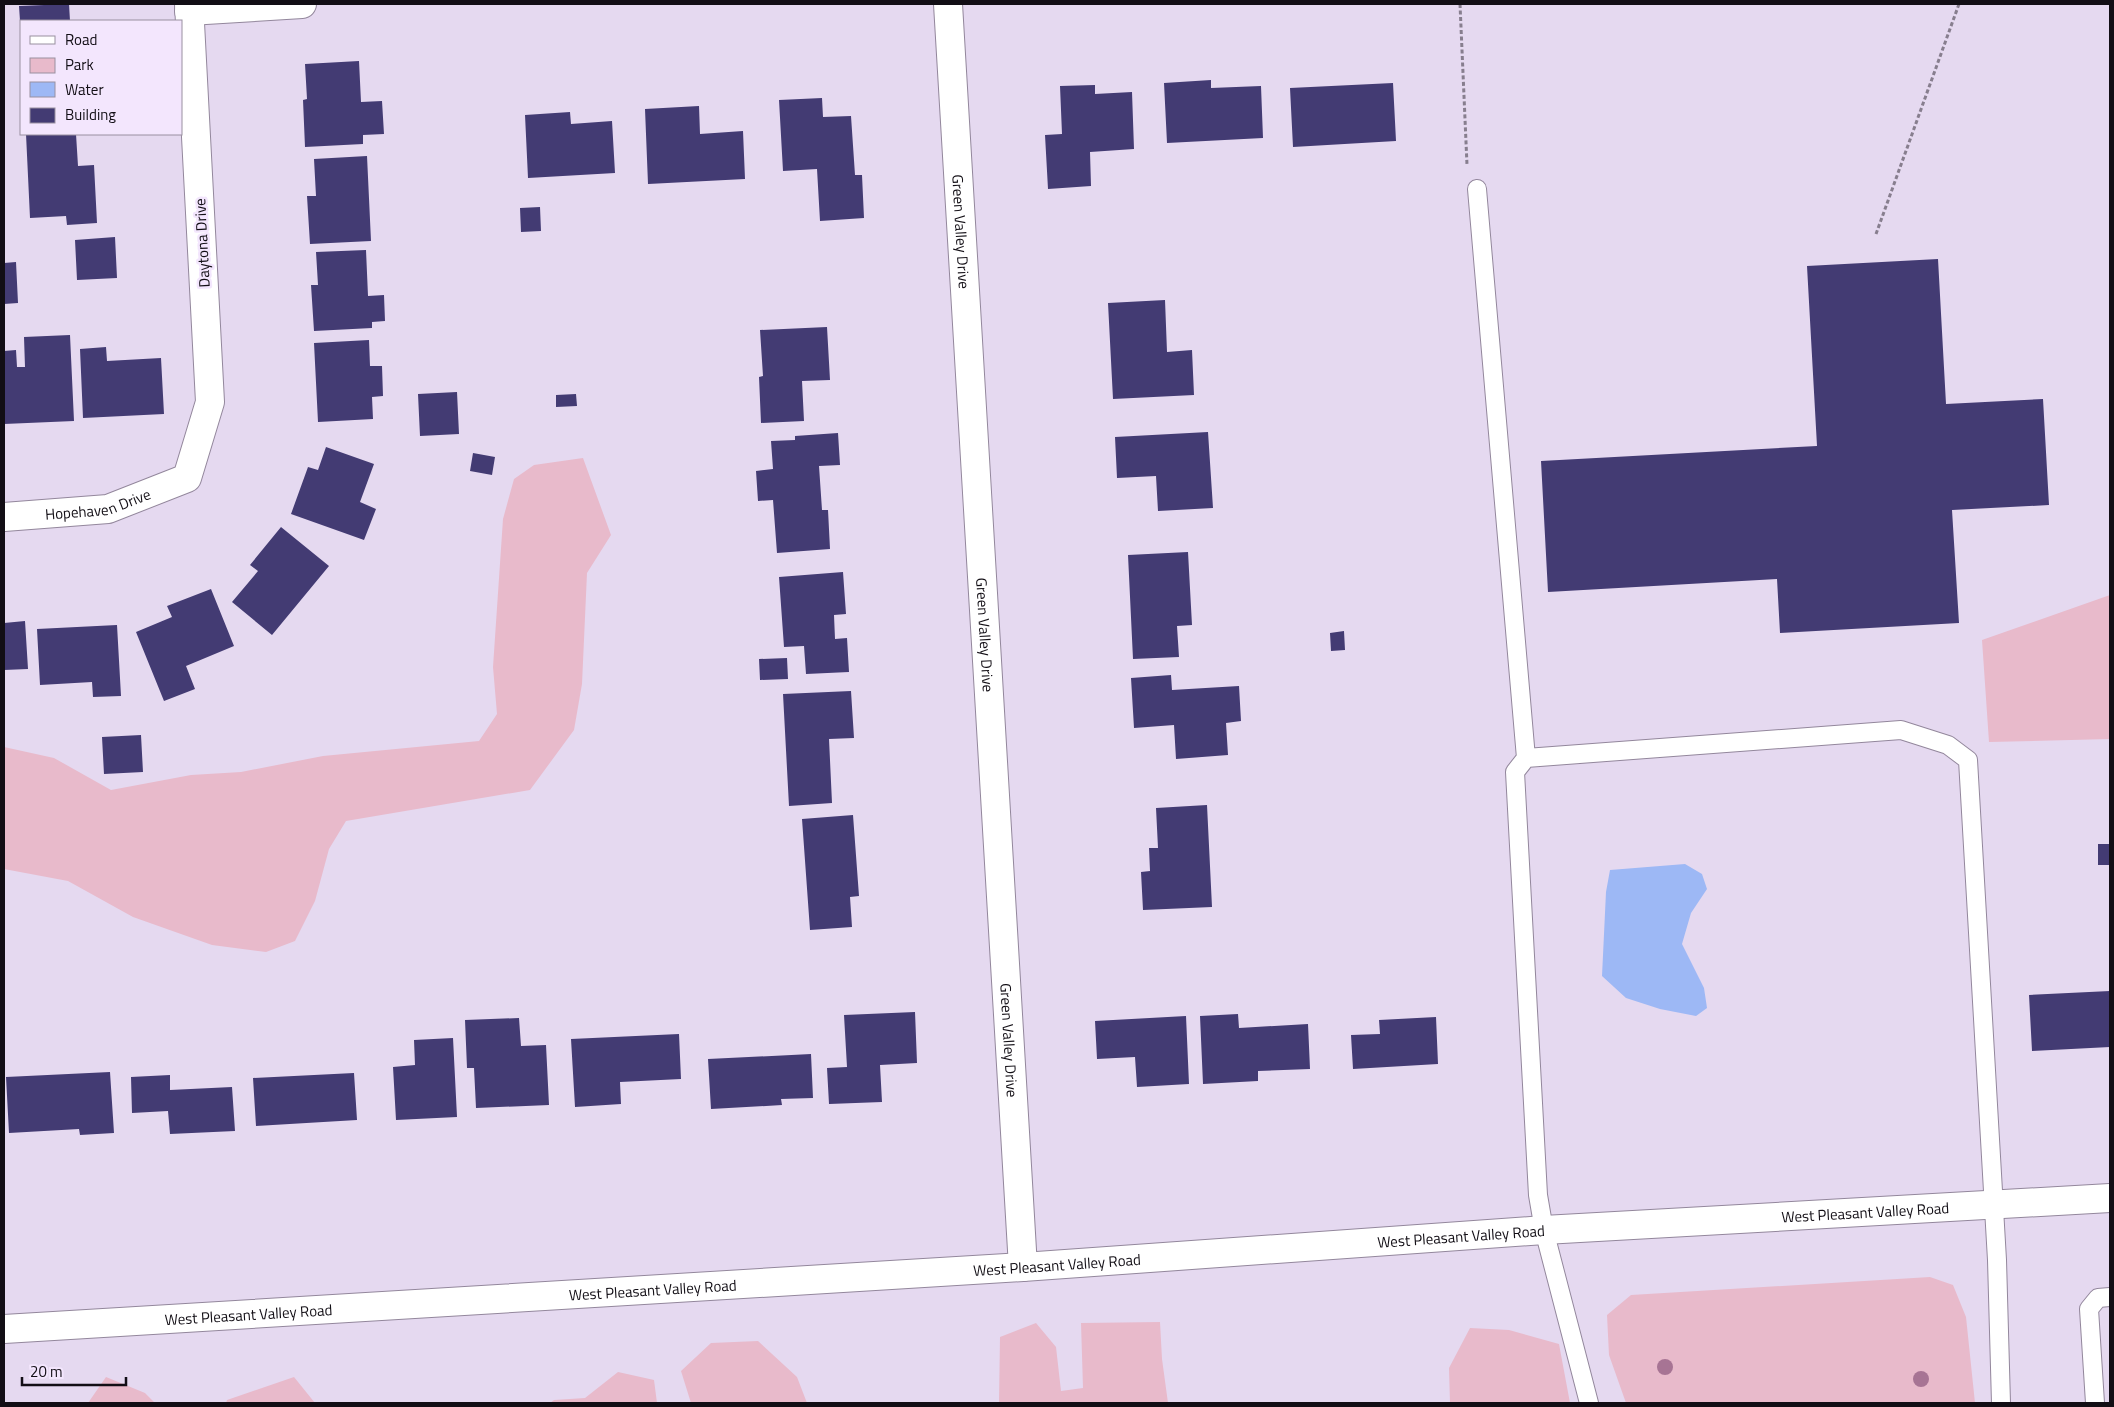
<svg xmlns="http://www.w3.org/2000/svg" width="2114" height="1407" font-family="'Titillium Web',sans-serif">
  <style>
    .green { fill: #e8bacb }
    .water { fill: #9db8f5 }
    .building { fill: #433b73 }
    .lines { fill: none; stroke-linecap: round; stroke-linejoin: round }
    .lane-casing { stroke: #93879c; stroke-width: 20 }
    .street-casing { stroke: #93879c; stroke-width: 30 }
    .secondary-casing { stroke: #93879c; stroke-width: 30 }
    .path { stroke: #877e8e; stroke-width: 3; stroke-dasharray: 4 2.5; stroke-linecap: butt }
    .lane { stroke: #fff; stroke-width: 18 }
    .street { stroke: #fff; stroke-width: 28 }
    .secondary { stroke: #fff; stroke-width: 28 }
    .tree { fill: #a77494 }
    .labels { text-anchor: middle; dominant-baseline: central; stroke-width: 5; stroke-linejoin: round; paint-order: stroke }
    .street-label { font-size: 15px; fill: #120e15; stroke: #f3e6fd }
  </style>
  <rect width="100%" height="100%" fill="#e5d9f0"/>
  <path class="green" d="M583,458L611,535L587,573L582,684L574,730L530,790L346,821L329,849L315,901L295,941L266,952L212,945L133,917L68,881L4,869V747L54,758L111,790L191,775L241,772L323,756L479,741L497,714L493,667L503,519L514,479L534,465Z
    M2110,595V739L1989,742L1982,640Z
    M1930,1277L1953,1285L1966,1317L1975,1403H1626L1609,1355L1607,1315L1631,1295Z
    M1160,1322L1162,1359L1168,1403H999L1000,1337L1036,1323L1056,1347L1061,1391L1083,1388L1081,1323Z
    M1470,1328L1509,1330L1559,1344L1570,1403H1450L1449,1368Z
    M758,1341L797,1377L807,1403H691L681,1371L711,1343Z
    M618,1372L654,1380L657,1403H550L554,1400L585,1398Z
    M106,1377L145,1393L155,1403H88Z
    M294,1377L315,1403H226L227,1400Z"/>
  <path class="water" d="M1685,864L1702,874L1707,889L1691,913L1682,944L1704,988L1707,1008L1696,1016L1660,1009L1626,998L1602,976L1606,892L1610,870Z"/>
  <path class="building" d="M69,4L70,21H20L19,6Z
    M359,61L361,102L382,101L384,134L363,135V144L305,147L303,100L307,99L305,64Z
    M1211,80V88L1261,86L1263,138L1167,143L1164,83Z
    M1393,83L1396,141L1293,147L1290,88Z
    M1095,85V94L1132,92L1134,149L1090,152L1091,186L1048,189L1045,135L1062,134L1060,86Z
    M822,98L823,117L851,116L855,175H862L864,218L820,221L817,169L783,171L779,100Z
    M699,106L700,134L743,131L745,179L648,184L645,109Z
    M570,112L571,124L612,121L615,173L528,178L525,115Z
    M26,134H76L78,166L94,165L97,223L67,225L66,216L30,218Z
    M367,156L371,241L310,244L307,196H316L314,159Z
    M540,207L541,231L521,232L520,208Z
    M115,237L117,278L77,280L75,240Z
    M366,250L368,296L384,295L385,321L372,322V328L314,331L311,285H318L316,252Z
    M1938,259L1946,404L2043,399L2049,505L1952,510L1959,623L1780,633L1777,579L1548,592L1541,461L1817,446L1807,266Z
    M16,262L18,303L4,304V263Z
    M1165,300L1167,352L1192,350L1194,395L1113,399L1108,303Z
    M827,327L830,380L802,381L804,421L761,423L759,377L763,376L760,330Z
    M70,335L74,421L4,424V351L16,350L17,367H25L24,337Z
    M369,340L370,366H382L383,396L372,397L373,419L318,422L314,343Z
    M106,347L107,361L161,358L164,414L83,418L80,349Z
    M457,392L459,434L420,436L418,394Z
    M576,394L577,406L556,407V395Z
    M1208,432L1213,508L1158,511L1156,476L1117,478L1115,437Z
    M838,433L840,465L819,466L822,510H828L830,549L777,553L773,500L758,501L756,471L773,469L771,441L795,440V436Z
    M326,447L374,464L360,502L376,509L364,540L291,514L308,467L318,470Z
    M473,453L495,457L492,475L470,471Z
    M281,527L329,566L272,635L232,602L258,571L250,565Z
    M1188,552L1192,625L1177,626L1179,657L1133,659L1128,555Z
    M843,572L846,614L834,615L835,639L847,638L849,672L806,674L804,646L784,647L779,577Z
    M211,589L234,646L186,666L195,689L164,701L136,632L172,617L167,606Z
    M25,621L28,669L4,670V623Z
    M117,625L121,696L93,697L92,682L40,685L37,629Z
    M1344,631L1345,650L1331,651L1330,633Z
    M787,658L788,679L760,680L759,659Z
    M1171,675L1172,690L1239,686L1241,721L1226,723L1228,755L1176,759L1174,725L1134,728L1131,678Z
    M851,691L854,738L829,739L832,803L789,806L783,694Z
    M141,735L143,772L104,774L102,737Z
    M1207,805L1212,907L1143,910L1141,872L1150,871L1149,848H1158L1156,808Z
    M853,815L859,896L850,897L852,927L810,930L802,819Z
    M2098,844H2110V865H2098Z
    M2110,991V1047L2032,1051L2029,995Z
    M915,1012L917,1063L880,1065L882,1102L829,1104L827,1068L847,1067L844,1015Z
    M1238,1014L1239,1028L1308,1024L1310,1069L1258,1071V1081L1203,1084L1200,1016Z
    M1186,1016L1189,1084L1137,1087L1135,1057L1097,1059L1095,1021Z
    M1436,1017L1438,1064L1353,1069L1351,1035L1380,1034L1379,1020Z
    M519,1018L521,1046L546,1045L549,1105L476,1108L474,1068H467L465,1020Z
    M679,1034L681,1079L620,1082L621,1104L575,1107L571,1039Z
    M453,1038L457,1117L396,1120L393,1067L415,1065L414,1040Z
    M811,1054L813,1098L781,1099L782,1105L711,1109L708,1059Z
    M110,1072L114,1133L80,1135L79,1129L9,1133L6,1077Z
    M354,1073L357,1120L256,1126L253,1078Z
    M170,1075V1090L232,1087L235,1131L170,1134L168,1111L132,1113L131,1077Z"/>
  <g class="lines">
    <g class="lane-casing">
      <path id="lane" d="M1477,189L1526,758
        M1589,1403L1544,1230L1538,1195L1515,772L1526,758L1901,730L1948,745L1968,760L1997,1260L2001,1403
        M2095,1403L2089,1309L2098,1298L2110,1297"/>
    </g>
    <g class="street-casing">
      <g id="street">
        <path id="s1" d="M948,4L1023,1267"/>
        <path d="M189,11L302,4"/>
        <path id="s2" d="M4,517L108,509L187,478L210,402L189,4"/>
      </g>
    </g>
    <g class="secondary-casing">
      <g id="secondary">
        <path id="s3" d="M4,1329L1023,1267L1544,1230L2110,1198"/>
      </g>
    </g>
    <path class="path" d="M1460,4L1467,165
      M1876,234L1959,4"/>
    <use href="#lane" class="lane"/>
    <use href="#street" class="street"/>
    <use href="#secondary" class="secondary"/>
  </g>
  <g class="tree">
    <circle cx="1665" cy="1367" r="8"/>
    <circle cx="1921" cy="1379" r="8"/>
  </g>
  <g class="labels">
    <g class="street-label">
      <text stroke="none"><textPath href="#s1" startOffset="228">Green Valley Drive</textPath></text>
      <text transform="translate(202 243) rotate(-93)">Daytona Drive</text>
      <text stroke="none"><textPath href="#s2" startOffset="95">Hopehaven Drive</textPath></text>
      <text stroke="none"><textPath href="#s1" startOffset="632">Green Valley Drive</textPath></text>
      <text stroke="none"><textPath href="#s1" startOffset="1038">Green Valley Drive</textPath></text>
      <text stroke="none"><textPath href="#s3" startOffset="1865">West Pleasant Valley Road</textPath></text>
      <text stroke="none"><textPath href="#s3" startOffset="1460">West Pleasant Valley Road</textPath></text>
      <text stroke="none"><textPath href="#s3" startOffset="1055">West Pleasant Valley Road</textPath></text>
      <text stroke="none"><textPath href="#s3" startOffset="650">West Pleasant Valley Road</textPath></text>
      <text stroke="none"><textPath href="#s3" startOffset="245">West Pleasant Valley Road</textPath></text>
    </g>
  </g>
  <rect width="2114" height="1407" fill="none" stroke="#120e15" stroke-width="10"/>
  <rect x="20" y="20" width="162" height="115" fill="#f3e6fd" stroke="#9990a0"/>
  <rect x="30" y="36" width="25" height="8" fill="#ffffff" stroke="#9990a0"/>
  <text x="65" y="45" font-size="15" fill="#120e15">Road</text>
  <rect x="30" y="58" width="25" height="15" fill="#e8bacb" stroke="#9990a0"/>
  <text x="65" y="70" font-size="15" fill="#120e15">Park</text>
  <rect x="30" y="82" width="25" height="15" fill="#9db8f5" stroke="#9990a0"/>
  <text x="65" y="95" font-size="15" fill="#120e15">Water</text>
  <rect x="30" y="108" width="25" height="15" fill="#433b73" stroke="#9990a0"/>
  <text x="65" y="120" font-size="15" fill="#120e15">Building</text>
  <path d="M22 1377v8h104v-8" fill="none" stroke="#120e15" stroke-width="2.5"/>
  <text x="30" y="1377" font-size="15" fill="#120e15" stroke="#f3e6fd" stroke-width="4" paint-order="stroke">20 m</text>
</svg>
